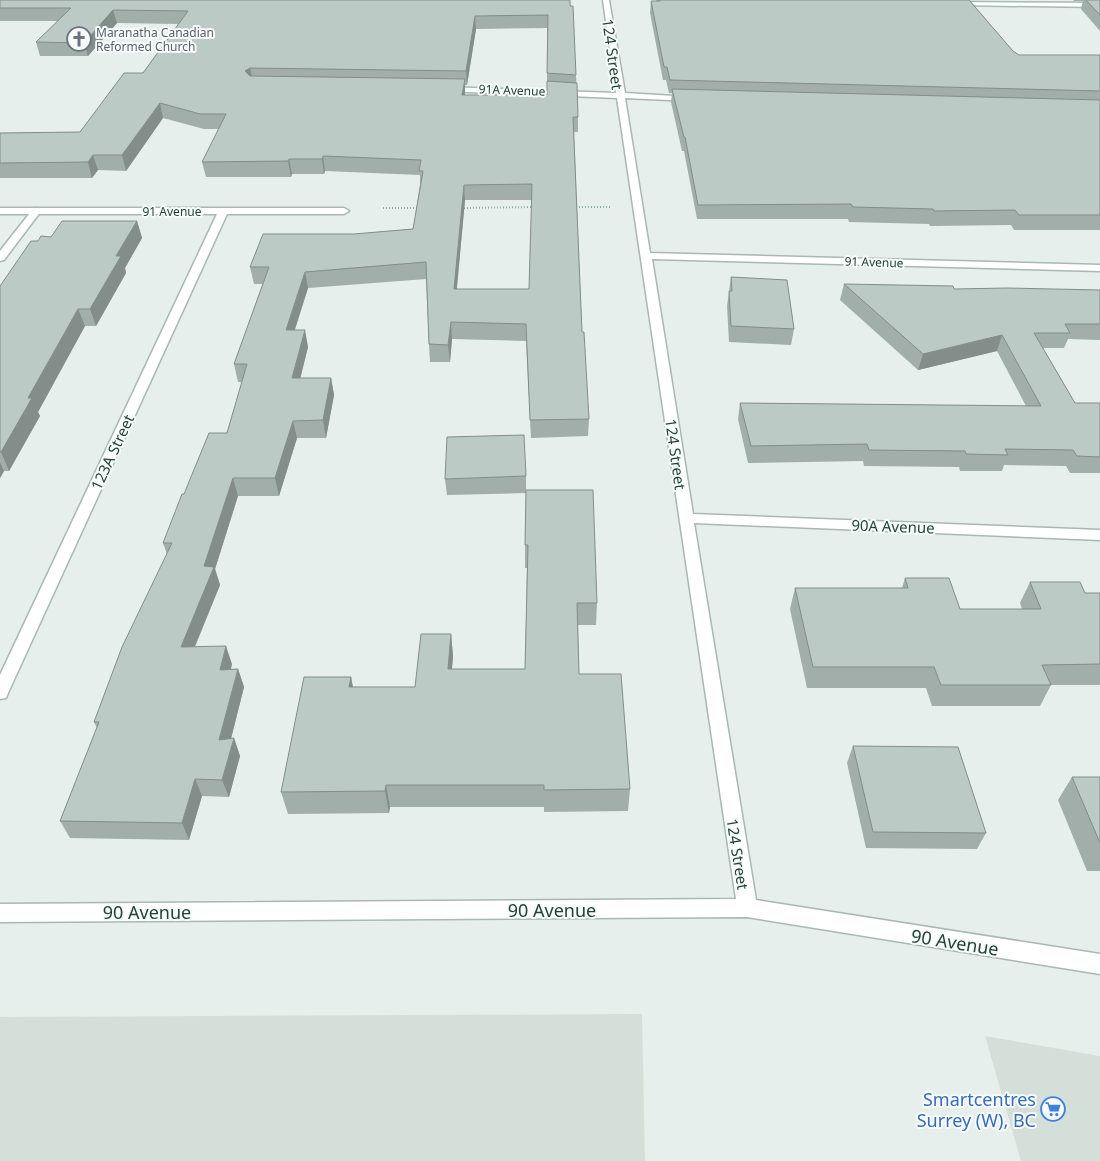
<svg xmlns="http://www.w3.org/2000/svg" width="1100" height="1161" font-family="'Noto Sans',sans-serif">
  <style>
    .built { fill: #d4dfda }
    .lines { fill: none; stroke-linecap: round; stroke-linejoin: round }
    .lane-casing { stroke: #a8b8b2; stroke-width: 3 }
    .street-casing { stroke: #a8b8b2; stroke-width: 3 }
    .secondary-casing { stroke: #a4bbb3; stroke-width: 3 }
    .path { stroke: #86b3a5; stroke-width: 2; stroke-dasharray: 1 2; stroke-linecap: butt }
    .lane { fill: #fff; fill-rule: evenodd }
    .street { fill: #fff; fill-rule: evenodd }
    .secondary { fill: #fff; fill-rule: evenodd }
    .wall { fill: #a1aea9; fill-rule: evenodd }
    .shaded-wall { fill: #838d89 }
    .building { fill: #bbcac4; stroke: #838d89; fill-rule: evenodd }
    .labels { text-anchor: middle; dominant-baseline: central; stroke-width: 4; stroke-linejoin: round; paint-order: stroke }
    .far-worship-label { font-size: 12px; fill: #5b616d; stroke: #f7fbf9; text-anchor: start }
    .far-street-label { font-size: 12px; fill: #24423a; stroke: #f7fbf9 }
    .street-label { font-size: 15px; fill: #24423a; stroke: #f7fbf9 }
    .near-street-label { font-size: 18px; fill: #24423a; stroke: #f7fbf9 }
    .near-shop-label { font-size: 18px; fill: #366cbe; stroke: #f7fbf9; text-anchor: end }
  </style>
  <rect width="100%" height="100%" fill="#e6efeb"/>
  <path class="built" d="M642,1014L645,1161H0V1017Z
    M985,1036L1100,1056V1161H1021Z"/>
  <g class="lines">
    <g class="lane-casing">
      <path id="lane" d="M36,208L41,211L4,260L0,261V251L33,209Z"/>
    </g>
    <g class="street-casing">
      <path id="street" d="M603,0H609L625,93L691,97L695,99L691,101L625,98L650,253L1100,265V271L652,259L693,514L1100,530V540L694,523L756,900L1100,954V974L747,917L0,922V904L736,899L617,98L444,91L440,89L444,87L616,93Z
        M0,208H344L349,211L344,214H227L8,693L6,698L0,699V675L217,214H0Z"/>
    </g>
    <g class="secondary-casing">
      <path id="secondary" d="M950,2L1100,3V7L952,5Z"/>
    </g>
    <path class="path" d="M573,207H612
      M383,208H419
      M461,208L534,207"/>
    <use href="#lane" class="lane"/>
    <use href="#street" class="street"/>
    <use href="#secondary" class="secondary"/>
  </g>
  <path class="wall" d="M0,0H570L576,75L578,117V132H574L582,332L589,419L588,436L531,438L526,341L452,339L450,362H430L429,344L426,279L308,288L295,330L308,347L300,378H331L334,395L326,438H297L279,496H238L215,569L220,585L195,647L232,664L231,669H238L244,687L231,739L234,738L240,756L229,797L202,796L189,840L70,838L60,821L97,728L94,722L167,554L163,543L184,494L227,433L242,382H238L234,364L263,284H254L250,267L354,234L413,229L420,185V175L325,171L324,174H292L291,177H206L202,162L219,129H204L163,118L126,171L98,170L92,178H0V133L80,132L143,73L178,24L117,23L88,56H40L36,42L58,21H0ZM547,28V95H465V85H467L476,29ZM465,200H532L529,289H457Z
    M656,0H969L1013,51L1019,55H1100V230H1014L1011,225L930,226L929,224L849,222L848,219H697L684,151H682L671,102L672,93H669L666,80H663L650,13L651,1H656Z
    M1073,0H1100V31L1081,9L1083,1H1074Z
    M137,221L142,238L125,268L126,273L96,326H85L38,412L40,416L9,471H4L0,478V286L38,241L51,237Z
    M731,277L794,329L791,345L729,342L727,306Z
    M844,284L954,289L1100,290V340L1068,339L1064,348H1043L1075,403H1100V473H1070L1066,466L1004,465L1002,471H960L959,467L864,466L863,461L748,463L738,419L740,403L1026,406L997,351L918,370L840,300Z
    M526,476V490L597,603L596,625H578L579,674L630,789L628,811L544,812V807H390L389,813L288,814L281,792L351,677L353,687H415L451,634L453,656L452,669H525L527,568H525V545L526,493L447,495L445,479Z
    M905,578L960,609H1022L1020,603L1030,582L1085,593H1100V685H1051L1040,706H932L926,688H807L790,609L795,588H902Z
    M853,746L986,833L977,849L866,848L847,763Z
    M1072,777H1100V871H1087L1058,800Z"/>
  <path class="shaded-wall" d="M113,10L117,23L88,56L84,43Z
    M475,16L476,29L467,85L466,71Z
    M250,68L253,82L245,71Z
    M465,79V93L463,110L462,95Z
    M160,103L163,118L126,171L122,155Z
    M93,155L98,170L92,178L88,162Z
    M323,156L325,171L324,174L322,159Z
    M289,159L292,174L291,177L288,161Z
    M464,185L465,200L455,306L454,289Z
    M137,221L142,238L125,268L126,273L96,326L90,309L116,256Z
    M305,272L308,288L289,347L286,330Z
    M78,309L85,326L38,412L40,416L9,471L1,452L28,398Z
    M451,322L452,339L450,362L448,345Z
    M305,330L308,347L296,396L292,378Z
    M1002,335L997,351L918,370L923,354Z
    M331,378L334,395L326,438L323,420Z
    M293,421L297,438L279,496L275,478Z
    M0,462L4,471L0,478Z
    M233,478L238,496L215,569L220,585L187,665L181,647L204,566Z
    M451,634L453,656L450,691L448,669Z
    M226,646L232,664L226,688L220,670Z
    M238,669L244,687L226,758L219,740Z
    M351,677L355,699L349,687Z
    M234,738L240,756L229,797L222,780Z
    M195,779L202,796L189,840L182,823Z
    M386,785L390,807L389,813L385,791Z"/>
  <path class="building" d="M0,0H570V6H573L576,75L547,73L548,15L475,16L466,71L250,68L245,71L250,76L465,79L462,95H547V81L577,83L578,117H573L582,332H584L589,419L530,420L526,324L451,322L448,345L429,344L426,262L305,272L286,330H305L292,378H331L323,420L293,421L275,478H233L204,566L214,567L181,647L226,646L220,670L238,669L219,740L234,738L222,780L195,779L182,823L60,821L99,722H94L122,647L172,543H163L182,494H184L209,433H227L247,364H234L269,267H250L263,234H354L413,229L423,171H419L421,160L323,156L322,159H289L288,161L202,162L226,114H200L160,103L122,155H93L88,162L0,163V133L80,132L124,73H143L188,11L113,10L84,43L36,42L71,8H0ZM532,184L529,289H454L464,185Z
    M660,0H969L1013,51L1019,55H1100V91L670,80L667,67H664L651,1H660Z
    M1086,0H1100V15Z
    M672,89L1100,100V215H1019L1015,210L934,211L933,209L853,207L851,204L698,205L685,137H684Z
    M62,221H137L116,256H121L90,309H78L28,398H32L1,452H0V286L31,241H38L41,236L51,237Z
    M731,277L787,280L794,329L731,326L729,291H732Z
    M844,284L953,286L954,289L1007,288L1100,290V324H1065L1070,333H1034L1075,403H1100V457L1077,456L1073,450L1005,449L1008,455L966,454L965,451L869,450L867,444L751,446L740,403L1041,406L1002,335L923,354Z
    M524,435L526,476L445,479L447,437Z
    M526,490H593L597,603H577L579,674H621L630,789L544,790V785H386L385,791L281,792L304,677H351L349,687H415L421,634H451L448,669H525L528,545H525Z
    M905,578H949L960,609H1041L1030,582H1080L1085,593H1100V664L1042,665L1051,685H941L934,667H813L795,588H908Z
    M853,746L958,747L986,833L873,832Z
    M1072,777H1100V843Z"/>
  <defs>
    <g id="church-ring" transform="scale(1.25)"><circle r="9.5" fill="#f7fbf9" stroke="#6b7280" stroke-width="1.5"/><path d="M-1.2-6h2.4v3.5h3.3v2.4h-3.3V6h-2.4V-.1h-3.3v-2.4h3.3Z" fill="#6b7280"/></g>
    <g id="supermarket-ring" transform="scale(1.25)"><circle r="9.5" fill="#f7fbf9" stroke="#3f7fe0" stroke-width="1.5"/><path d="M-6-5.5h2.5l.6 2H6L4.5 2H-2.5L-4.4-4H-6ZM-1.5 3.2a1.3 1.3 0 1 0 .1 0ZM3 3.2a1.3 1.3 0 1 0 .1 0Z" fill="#3f7fe0"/></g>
  </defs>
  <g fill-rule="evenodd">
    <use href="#church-ring" x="79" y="39"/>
    <use href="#supermarket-ring" x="1053" y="1109"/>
  </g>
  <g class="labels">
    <g class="far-worship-label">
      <text x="96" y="32">Maranatha Canadian<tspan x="96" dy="14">Reformed Church</tspan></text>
    </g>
    <g class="far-street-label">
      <text transform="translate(512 90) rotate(2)">91A Avenue</text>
      <text x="172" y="211">91 Avenue</text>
      <text transform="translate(874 262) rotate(2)">91 Avenue</text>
    </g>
    <g class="street-label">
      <text transform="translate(613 54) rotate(82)">124 Street</text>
      <text transform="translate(112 452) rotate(-65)">123A Street</text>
      <text transform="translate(676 454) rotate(82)">124 Street</text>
      <text transform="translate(893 526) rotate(2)">90A Avenue</text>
      <text transform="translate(738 854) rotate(81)">124 Street</text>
    </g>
    <g class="near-street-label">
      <text x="552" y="910">90 Avenue</text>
      <text x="147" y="912">90 Avenue</text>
      <text transform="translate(955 942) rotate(9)">90 Avenue</text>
    </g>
    <g class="near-shop-label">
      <text x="1036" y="1099">Smartcentres<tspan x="1036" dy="21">Surrey (W), BC</tspan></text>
    </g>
  </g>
</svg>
